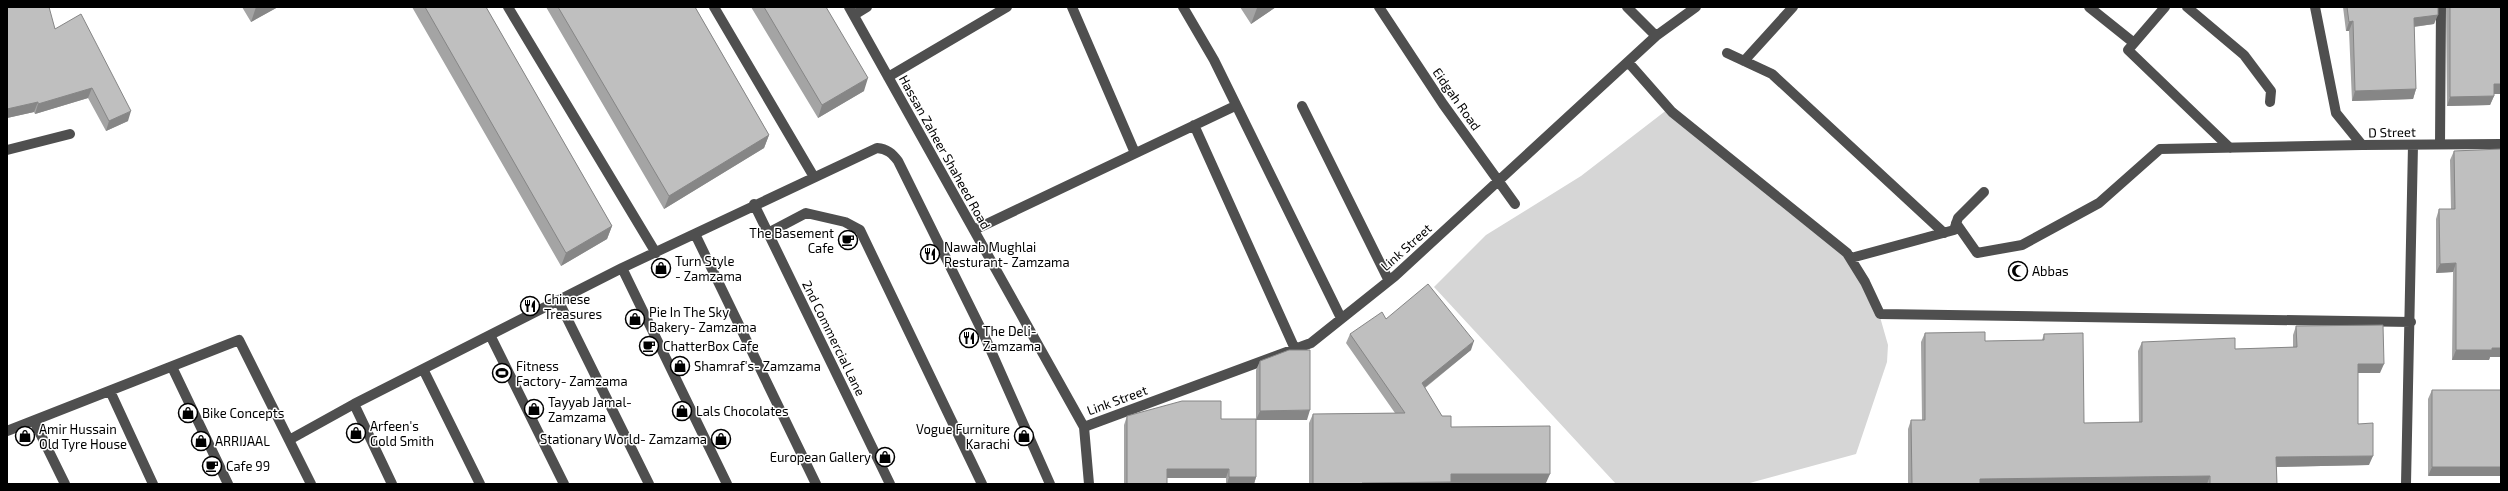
<svg xmlns="http://www.w3.org/2000/svg" width="2508" height="491" font-family="'Exo 2',sans-serif">
  <style>
    .green { fill: #d6d6d6 }
    .lines { fill: none; stroke-linecap: round; stroke-linejoin: round }
    .minor { stroke: #4f4f4f; stroke-width: 10 }
    .wall { fill: #a4a4a4 }
    .shaded-wall { fill: #868686 }
    .building { fill: #bfbfbf; stroke: #868686 }
    .labels { text-anchor: middle; dominant-baseline: central; stroke-width: 3; stroke-linejoin: round; paint-order: stroke }
    .street-label { font-size: 13px; fill: #000; stroke: #fff }
    .poi-label { font-size: 13px; fill: #000; stroke: #fff; text-anchor: start }
  </style>
  <rect width="100%" height="100%" fill="#fff"/>
  <path class="green" d="M1668,109L1847,253L1876,303L1888,345L1887,362L1856,454L1746,484H1616L1434,287L1486,235L1581,176Z"/>
  <g class="lines">
    <path class="minor" d="M508,7L656,253
      M714,7L814,177
      M849,7L1084,427L1089,484
      M1072,7L1135,153
      M1183,7L1214,60L1341,318
      M1379,7L1443,104L1515,204
      M1627,7L1656,36
      M2089,7L2134,43
      M2165,7L2128,50L2230,148
      M2187,7L2244,55L2271,91L2270,102
      M2315,7L2336,113L2362,145L2501,144
      M854,15L867,7
      M1727,53L1772,74L1944,233
      M1744,61L1793,7
      M1628,62L1672,112L1847,253L1865,282L1880,314L2411,322
      M888,77L1007,7
      M1302,106L1389,281
      M1194,125L1295,349
      M2440,144L2441,7
      M7,150L70,134
      M754,204L890,484
      M1956,223L1977,253L2022,245L2099,203L2160,149L2362,145
      M974,230L1235,106
      M768,233L806,213L845,222L860,230L982,484
      M695,234L816,484
      M1851,258L1954,230L1958,218L1984,192
      M622,268L727,484
      M558,300L649,484
      M490,335L564,484
      M172,367L228,484
      M423,369L480,484
      M110,391L153,484
      M354,404L392,484
      M34,421L65,484
      M1084,427L1311,343L1395,276L1656,36L1696,7
      M7,431L239,340L289,440L354,404L622,268L877,148C887,149 892,153 898,161L984,335L1050,484
      M289,440L311,484
      M2406,484L2413,145"/>
  </g>
  <path class="wall" d="M7,7L55,29L128,121L106,131L88,98L35,114L34,112L7,118Z
    M242,7H278L251,22Z
    M412,7H486L612,226L607,239L561,266Z
    M546,7H695L769,135L764,148L664,209Z
    M751,7H826L864,91L818,118Z
    M1240,7H1276L1251,24Z
    M2343,7H2438L2434,24L2414,27L2416,89L2413,99L2352,101L2349,31H2346Z
    M2446,7H2501L2494,96L2490,105L2447,106Z
    M2501,149V357H2490L2489,360H2452L2453,272L2436,273V219L2439,209H2451L2450,160L2454,151Z
    M2296,326L2380,373H2358V424L2369,465L2276,467L2277,484H1908V429L1911,420H1922L1921,342L1925,333L1985,341L2042,340L2044,334L2084,423L2139,422L2138,351L2142,342L2235,349L2293,347V335Z
    M1350,334L1471,350L1425,388L1442,416L1451,427L1546,483L1450,484H1309V423L1313,414L1395,413L1346,343Z
    M1260,361L1307,420H1256V370Z
    M2432,390H2501L2428,476V399Z
    M1127,416L1221,419L1256,477L1254,484H1226V478H1167V484H1124V425Z"/>
  <path class="shaded-wall" d="M256,7H278L251,22Z
    M1259,7H1276L1251,24L1257,8Z
    M2438,15L2434,24L2411,27L2414,18Z
    M2353,21L2349,31H2346L2349,22Z
    M868,78L864,91L818,118L822,105Z
    M2494,84H2501V94H2490Z
    M92,88L88,98L35,114L38,104Z
    M2416,89L2413,99L2352,101L2355,91Z
    M2494,96L2490,105L2447,106L2450,97Z
    M38,102L34,112L7,118V109Z
    M131,111L128,121L106,131L109,121Z
    M769,135L764,148L664,209L669,196Z
    M612,226L607,239L561,266L566,253Z
    M2456,263L2453,272L2436,273L2440,264Z
    M1474,341L1471,350L1419,392L1422,383Z
    M2492,348H2501V357H2490L2489,360H2452L2456,350Z
    M2358,364H2384L2380,373H2355Z
    M1310,410L1307,420H1256L1260,411Z
    M2373,456L2369,465L2273,467L2276,457Z
    M2432,467H2501V476H2428Z
    M1167,469H1229L1226,478H1163Z
    M1451,474H1550L1546,483L1362,484V483Z
    M2210,476L2207,484H1978L1980,479Z
    M1229,477H1256L1254,484H1227Z"/>
  <path class="building" d="M7,7H49L55,29L81,14L131,111L109,121L92,88L38,104V102L7,109Z
    M425,7H486L612,226L566,253Z
    M558,7H695L769,135L669,196Z
    M764,7H826L868,78L822,105Z
    M2347,7H2438V15L2414,18L2416,89L2355,91L2353,21L2349,22Z
    M2450,7H2501V84H2494V96L2450,97Z
    M2501,149V348H2492V350H2456V263L2440,264L2439,209H2455L2454,151Z
    M1428,284L1474,341L1422,383L1442,416H1451V427L1550,426V474H1451V482L1362,483V484H1313V414L1405,413L1350,334L1382,312L1386,319Z
    M2383,325L2384,364H2358V424L2373,423V456L2276,457L2277,484H2210V476L1980,479V484H1912L1911,420H1925V333L1985,332V341L2044,340V334L2083,333L2084,423L2142,422V342L2235,338V349L2297,347L2296,326Z
    M1289,350H1310V410L1260,411V361Z
    M2432,390H2501V467H2432Z
    M1182,401H1221V419H1256V477H1229V469H1167V484H1127V416Z"/>
  <defs>
    <g id="cafe-ring" transform="scale(1)"><circle r="9.5" fill="#fff" stroke="#000" stroke-width="1.5"/><path d="M-5.5-4.5H6V0H3Q3 3.5 0 3.5H-2.5Q-5.5 3.5-5.5 0ZM3-3.2v2h1.7v-2ZM-6 4.5H4V6H-6Z" fill="#000"/></g>
    <g id="restaurant-ring" transform="scale(1)"><circle r="9.5" fill="#fff" stroke="#000" stroke-width="1.5"/><path d="M-5-6h1v4h1v-4h1v4h1v-4h1v5L-1.5 .5V6h-2V.5L-5-1ZM5-6V6H3V1.5H1.5Q1.5-4 5-6Z" fill="#000"/></g>
    <g id="shop-ring" transform="scale(1)"><circle r="9.5" fill="#fff" stroke="#000" stroke-width="1.5"/><path d="M-5-2.5h2.3a2.7 3.5 0 0 1 5.4 0H5L5.5 6h-11ZM-1.5-2.5h3a1.5 2.3 0 0 0-3 0Z" fill="#000"/></g>
    <g id="mosque-ring" transform="scale(1)"><circle r="9.5" fill="#fff" stroke="#000" stroke-width="1.5"/><path d="M3.5-4.9A6 6 0 1 0 3.5 4.9A5 5 0 1 1 3.5-4.9Z" fill="#000"/></g>
    <g id="stadium-ring" transform="scale(1)"><circle r="9.5" fill="#fff" stroke="#000" stroke-width="1.5"/><path d="M0-5a6.5 5 0 1 0 0 10a6.5 5 0 1 0 0-10ZM-3.5-1.8h7v3.6h-7Z" fill="#000"/></g>
  </defs>
  <g fill-rule="evenodd">
    <use href="#cafe-ring" x="848" y="240"/>
    <use href="#restaurant-ring" x="930" y="254"/>
    <use href="#shop-ring" x="661" y="268"/>
    <use href="#mosque-ring" x="2018" y="271"/>
    <use href="#restaurant-ring" x="530" y="306"/>
    <use href="#shop-ring" x="635" y="319"/>
    <use href="#restaurant-ring" x="969" y="338"/>
    <use href="#cafe-ring" x="649" y="346"/>
    <use href="#shop-ring" x="680" y="366"/>
    <use href="#stadium-ring" x="502" y="373"/>
    <use href="#shop-ring" x="534" y="409"/>
    <use href="#shop-ring" x="682" y="411"/>
    <use href="#shop-ring" x="188" y="413"/>
    <use href="#shop-ring" x="356" y="433"/>
    <use href="#shop-ring" x="25" y="436"/>
    <use href="#shop-ring" x="1024" y="436"/>
    <use href="#shop-ring" x="721" y="439"/>
    <use href="#shop-ring" x="201" y="441"/>
    <use href="#shop-ring" x="885" y="457"/>
    <use href="#cafe-ring" x="212" y="466"/>
  </g>
  <g class="labels">
    <g class="street-label">
      <text transform="translate(1457 99) rotate(55)">Eidgah Road</text>
      <text transform="translate(2392 132) rotate(-1)">D Street</text>
      <text transform="translate(945 152) rotate(61)">Hassan Zaheer Shaheed Road</text>
      <text transform="translate(1406 247) rotate(-42)">Link Street</text>
      <text transform="translate(834 338) rotate(64)">2nd Commercial Lane</text>
      <text transform="translate(1117 400) rotate(-20)">Link Street</text>
    </g>
    <g class="poi-label">
      <text x="834" y="233" text-anchor="end">The Basement<tspan x="834" dy="15">Cafe</tspan></text>
      <text x="944" y="247">Nawab Mughlai<tspan x="944" dy="15">Resturant- Zamzama</tspan></text>
      <text x="675" y="261">Turn Style<tspan x="675" dy="15">- Zamzama</tspan></text>
      <text x="2032" y="271">Abbas</text>
      <text x="544" y="299">Chinese<tspan x="544" dy="15">Treasures</tspan></text>
      <text x="649" y="312">Pie In The Sky<tspan x="649" dy="15">Bakery- Zamzama</tspan></text>
      <text x="983" y="331">The Deli-<tspan x="983" dy="15">Zamzama</tspan></text>
      <text x="663" y="346">ChatterBox Cafe</text>
      <text x="516" y="366">Fitness<tspan x="516" dy="15">Factory- Zamzama</tspan></text>
      <text x="694" y="366">Shamraf's- Zamzama</text>
      <text x="548" y="402">Tayyab Jamal-<tspan x="548" dy="15">Zamzama</tspan></text>
      <text x="696" y="411">Lals Chocolates</text>
      <text x="202" y="413">Bike Concepts</text>
      <text x="370" y="426">Arfeen's<tspan x="370" dy="15">Gold Smith</tspan></text>
      <text x="39" y="429">Amir Hussain<tspan x="39" dy="15">Old Tyre House</tspan></text>
      <text x="1010" y="429" text-anchor="end">Vogue Furniture<tspan x="1010" dy="15">Karachi</tspan></text>
      <text x="707" y="439" text-anchor="end">Stationary World- Zamzama</text>
      <text x="215" y="441">ARRIJAAL</text>
      <text x="871" y="457" text-anchor="end">European Gallery</text>
      <text x="226" y="466">Cafe 99</text>
    </g>
  </g>
  <rect width="2508" height="491" fill="none" stroke="#000000" stroke-width="16"/>
</svg>
